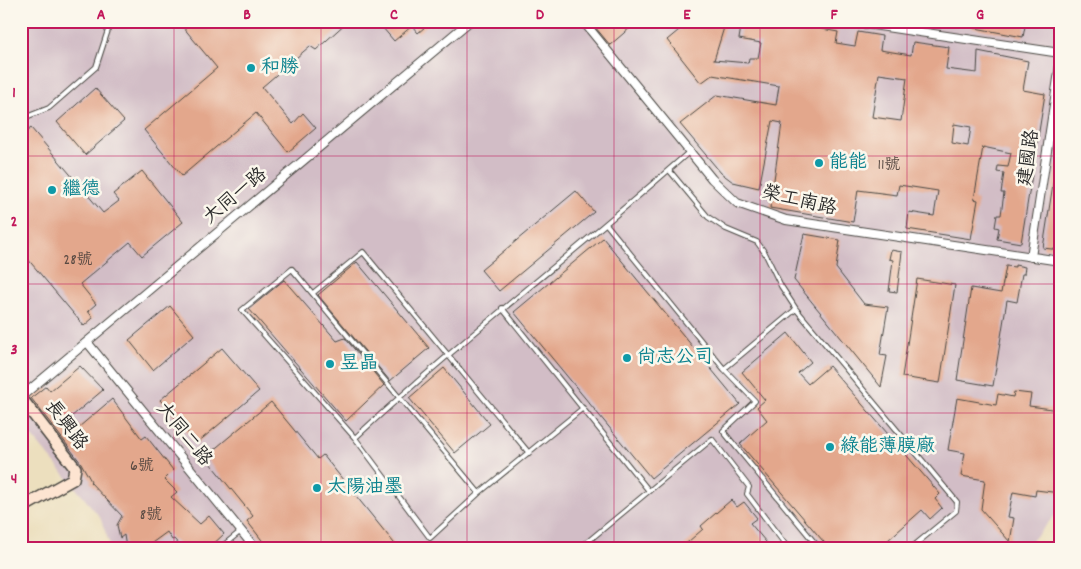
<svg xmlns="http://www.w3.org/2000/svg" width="1081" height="569" font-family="Dekko,'LXGW WenKai TC',sans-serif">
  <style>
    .industrial { fill: #d2bdc6 }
    .building { fill: #e3a78c; fill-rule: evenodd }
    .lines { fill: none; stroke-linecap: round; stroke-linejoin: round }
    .lane-casing { stroke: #484641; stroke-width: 6 }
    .street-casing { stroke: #484641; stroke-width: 10 }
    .secondary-casing { stroke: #484641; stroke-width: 14 }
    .lane { stroke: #fff; stroke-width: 4 }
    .street { stroke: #fff; stroke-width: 8 }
    .secondary { stroke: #fde4d1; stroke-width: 11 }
    .grid { fill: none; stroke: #c2185b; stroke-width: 1; stroke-opacity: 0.55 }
    .culture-dot { fill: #0f9aa8; stroke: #fbf7ec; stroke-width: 2 }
    .labels { text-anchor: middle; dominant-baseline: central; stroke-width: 5; stroke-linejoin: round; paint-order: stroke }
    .number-label { font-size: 16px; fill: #594a43 }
    .culture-label { font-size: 19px; fill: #0d838f; stroke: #fbf7ec; text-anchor: start }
    .street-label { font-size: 19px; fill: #2b2b2b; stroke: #fbf7ec }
    .neatline { fill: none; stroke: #c2185b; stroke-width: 2 }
    .grid-label { font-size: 16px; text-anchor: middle; font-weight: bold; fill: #c2185b }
  </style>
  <rect width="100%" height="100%" fill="#fbf7ec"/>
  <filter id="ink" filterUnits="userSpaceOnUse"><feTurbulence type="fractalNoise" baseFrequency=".02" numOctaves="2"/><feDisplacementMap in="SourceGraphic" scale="10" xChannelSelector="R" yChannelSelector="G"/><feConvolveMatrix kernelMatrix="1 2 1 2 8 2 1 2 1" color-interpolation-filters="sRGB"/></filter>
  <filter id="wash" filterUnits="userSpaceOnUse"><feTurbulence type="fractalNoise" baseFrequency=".0096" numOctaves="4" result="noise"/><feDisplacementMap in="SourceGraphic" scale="20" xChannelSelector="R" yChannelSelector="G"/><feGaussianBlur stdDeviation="1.12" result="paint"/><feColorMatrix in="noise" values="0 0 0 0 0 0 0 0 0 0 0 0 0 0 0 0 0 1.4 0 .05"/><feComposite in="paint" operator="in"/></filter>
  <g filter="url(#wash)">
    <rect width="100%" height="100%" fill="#ecdfbe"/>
    <path class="industrial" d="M21,21H1060V510L1028,545L982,541L972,548H111L100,517L21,423Z"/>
    <g id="blocks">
      <path class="building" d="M178,21H348L316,50L310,46L262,87L293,124L303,113L316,128L288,152L256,113L182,176L144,130L217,68Z
        M377,21H432L418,33L412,26L394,41Z
        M590,21H638L610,45Z
        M690,21H726L714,60L748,63L749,58H758L761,43L739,39L742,21H780L838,32L836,43L855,46L858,32L882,36L880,50L911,55L913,42L949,47L946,69L977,73L978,51L1028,61L1023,90L1045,94L1021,243L997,239L999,228L995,227L997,215H1001L1004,193H1001L1004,173L997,172L998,166L1008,167L1011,153L983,147L974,199L978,200L971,239L907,229L909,212L934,216L938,191L899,185L897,195L858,190L853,222L770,208L782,123L772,121L759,188L733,182L721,173L680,124L717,95L776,105L779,86L712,75L701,83L667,40ZM879,74L907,78L901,121L872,117ZM954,124L971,127L968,146L952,143Z
        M971,21H1026L1023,37L970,27Z
        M95,88L124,121L85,155L57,122Z
        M31,128L103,213L119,201L113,194L142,171L183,222L142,256L130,242L80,284L96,304L88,311L93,318L84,326L21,251V136Z
        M1056,165H1060V250L1043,248Z
        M576,191L594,212L499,291L481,270Z
        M804,234L840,240L836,268L864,304L888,307L880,355L887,356L881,387L794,280Z
        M603,238L740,404L651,478L514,312Z
        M891,250L902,252L897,292L889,291L893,260L889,259Z
        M357,262L429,348L390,381L318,295Z
        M1015,265L1025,267L1024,274H1022L1017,302L1007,300L993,386L957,380L971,288L1001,293L1006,266L1015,267Z
        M917,279L955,285L940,383L902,377Z
        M284,280L337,341L345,338L384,385L346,421L249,309Z
        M170,306L194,335L153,370L129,340Z
        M788,333L811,362L798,373L808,384L829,366L940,494L935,499L942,508L930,519L922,510L879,548H829L740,444L767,420L757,407L765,400L742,372Z
        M222,348L259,391L197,443L160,400Z
        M80,366L103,390L71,417L79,427L112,399L142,439L146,436L173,470L164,479L177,492L171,497L200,524L209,516L224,534L209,548H182L174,539L172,540L167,532L145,548H126L124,535L120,538L117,525L122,516L90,482L91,481L81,463L31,398L46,386L50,391Z
        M444,368L490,424L455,453L409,398Z
        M1014,392L1031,394L1029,406L1060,410V493L1036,490L1035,496L1013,492L1008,517L1014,518L1010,542L981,509L985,480L961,476L965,453L948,450L957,398L996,405L998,394L1013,397Z
        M271,402L318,459L323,455L398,548H268L247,521L253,516L205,457Z
        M731,500L737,507L744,502L757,518L750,523L771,548H681L703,529L701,526Z"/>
    </g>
  </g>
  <g filter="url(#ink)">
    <use href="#blocks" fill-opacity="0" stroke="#484641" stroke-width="1"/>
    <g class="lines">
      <g class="lane-casing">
        <path id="lane" d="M21,119L49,108L96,67L111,21
          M669,170L708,217L726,229L757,242L765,253L781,286L796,309L957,502L956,511L911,548
          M607,225L724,369L755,401L723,431L819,548
          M313,293L363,252L529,453
          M502,308L649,491
          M724,369L796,309
          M355,438C462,338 579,250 689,152
          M479,493L292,269L242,310L355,438L430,538L479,493L583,408
          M220,548L241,531
          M580,548L712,439L749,487L747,494L788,548"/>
      </g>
      <g class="street-casing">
        <path id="street" d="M583,21L712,179L737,203L786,220L1060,261
          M846,21L1060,53
          M1031,257L1060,65
          M87,342L255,548
          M21,397L470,21"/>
      </g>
      <g class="secondary-casing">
        <path id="secondary" d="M21,398L75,468L73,479L21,508"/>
      </g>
      <use href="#lane" class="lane"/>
      <use href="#street" class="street"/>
      <use href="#secondary" class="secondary"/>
    </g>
  </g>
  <path class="grid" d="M174,21V548M321,21V548M467,21V548M614,21V548M760,21V548M907,21V548M21,156H1060M21,284H1060M21,413H1060"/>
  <g class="culture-dot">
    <circle cx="251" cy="68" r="5"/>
    <circle cx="819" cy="163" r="5"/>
    <circle cx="52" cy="190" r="5"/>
    <circle cx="627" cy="358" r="5"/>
    <circle cx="330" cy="364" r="5"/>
    <circle cx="830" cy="447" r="5"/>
    <circle cx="317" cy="488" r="5"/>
  </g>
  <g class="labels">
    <g class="number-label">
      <text x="889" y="165">11號</text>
      <text x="78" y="260">28號</text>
      <text x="142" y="466">6號</text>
      <text x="151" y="515">8號</text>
    </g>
    <g class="culture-label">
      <text x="261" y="68">和勝</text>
      <text x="829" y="163">能能</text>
      <text x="62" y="190">繼德</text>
      <text x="637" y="358">尚志公司</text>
      <text x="340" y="364">昱晶</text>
      <text x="840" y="447">綠能薄膜廠</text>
      <text x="327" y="488">太陽油墨</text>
    </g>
    <g class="street-label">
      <text transform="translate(1030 158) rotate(-82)">建國路</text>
      <text transform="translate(236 197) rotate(-40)">大同一路</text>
      <text transform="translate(799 202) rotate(13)">榮工南路</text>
      <text transform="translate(65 426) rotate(53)">長興路</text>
      <text transform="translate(183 435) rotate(51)">大同二路</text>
    </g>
  </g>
  <rect width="1081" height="569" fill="none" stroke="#fbf7ec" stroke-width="55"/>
  <rect x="28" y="28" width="1026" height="514" class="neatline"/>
  <g class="grid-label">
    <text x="101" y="19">A</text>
    <text x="247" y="19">B</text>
    <text x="394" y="19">C</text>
    <text x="540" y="19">D</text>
    <text x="687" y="19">E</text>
    <text x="834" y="19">F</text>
    <text x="980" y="19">G</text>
    <text x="14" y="97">1</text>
    <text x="14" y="226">2</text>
    <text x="14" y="354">3</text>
    <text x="14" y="483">4</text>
  </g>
</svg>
